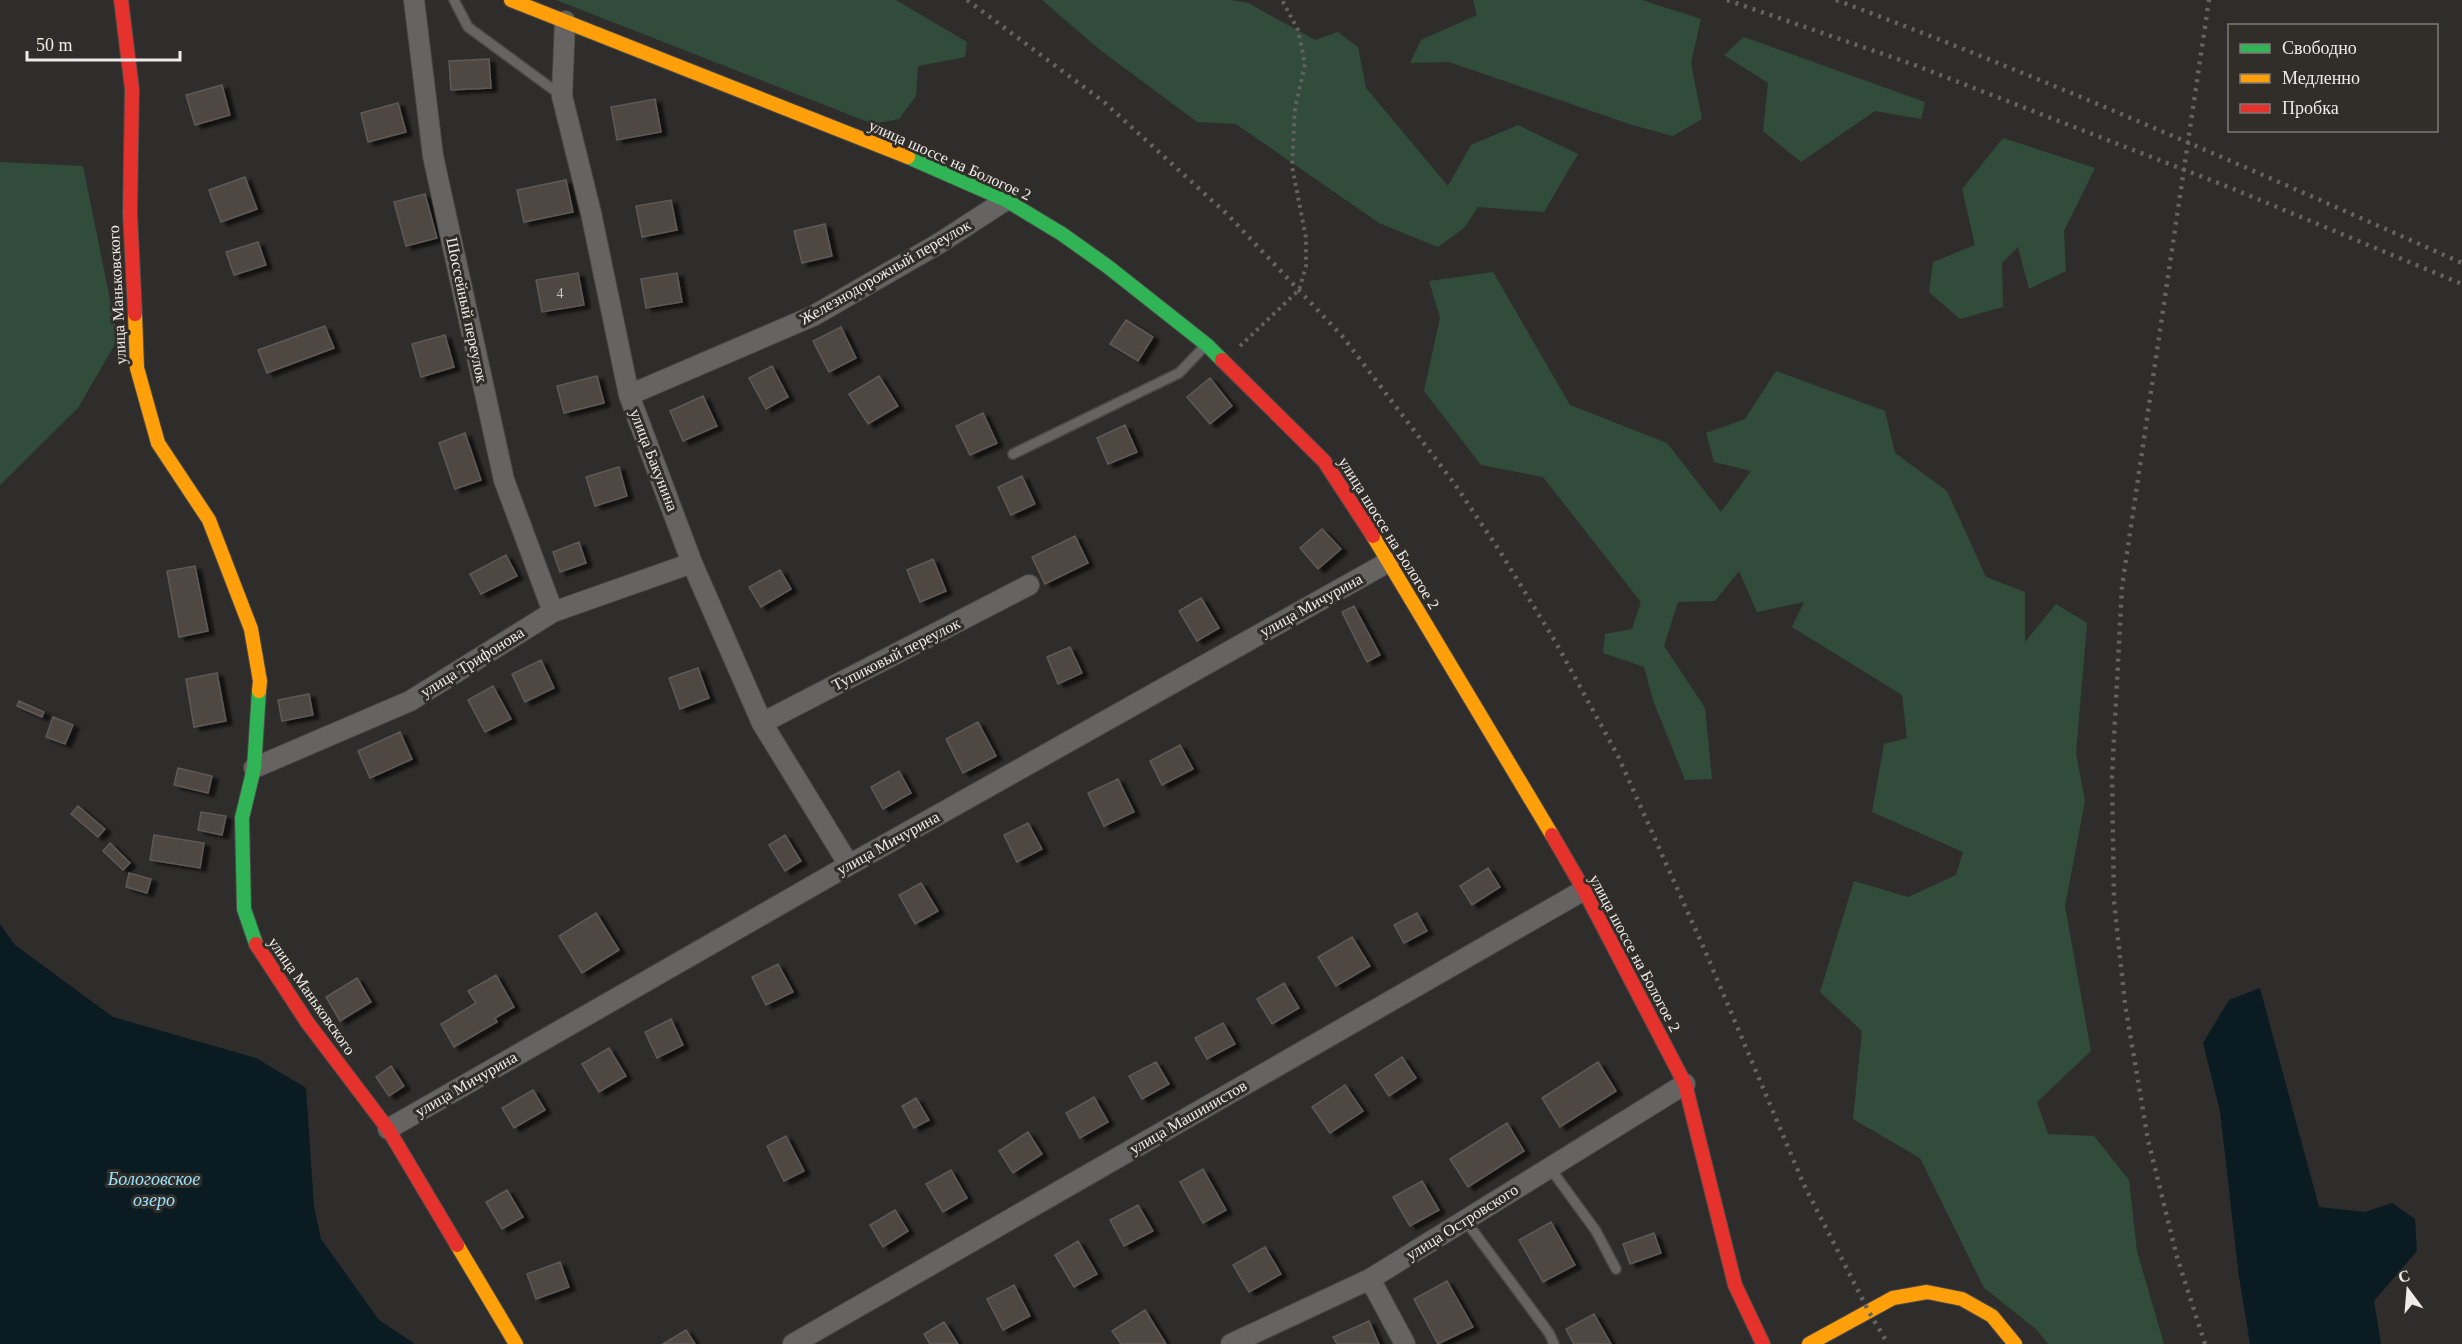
<svg xmlns="http://www.w3.org/2000/svg" width="2462" height="1344" font-family="'Times New Roman',serif">
  <style>
    .green { fill: #314c3b }
    .water { fill: #0a1b21 }
    .building { fill: #504743; stroke: #5d5a59; stroke-width: 1.5; filter: url(#shadow) }
    .lines { fill: none; stroke-linecap: round; stroke-linejoin: round }
    .lane-casing { stroke: #4a4947; stroke-width: 12 }
    .street-casing { stroke: #4a4947; stroke-width: 22 }
    .fast-casing { stroke: #4a4947; stroke-width: 16 }
    .slow-casing { stroke: #4a4947; stroke-width: 16 }
    .jam-casing { stroke: #4a4947; stroke-width: 16 }
    .path { stroke: #636261; stroke-width: 4; stroke-dasharray: 3 4.5; stroke-linecap: butt }
    .lane { stroke: #666462; stroke-width: 9 }
    .street { stroke: #666462; stroke-width: 20 }
    .fast { stroke: #30b455; stroke-width: 14 }
    .slow { stroke: #ff9f0a; stroke-width: 14 }
    .jam { stroke: #e5322d; stroke-width: 14 }
    .rail { stroke: #666463; stroke-width: 4.5; stroke-dasharray: 3 6; stroke-linecap: butt }
    .labels { text-anchor: middle; dominant-baseline: central; stroke-width: 6; stroke-linejoin: round; paint-order: stroke }
    .number-label { font-size: 14px; fill: #c6c2c0 }
    .street-label { font-size: 16px; fill: #eeebe9; stroke: #312d29 }
    .water-label { font-size: 18px; font-style: italic; fill: #99e2fe; stroke: #312d29 }
  </style>
  <defs>
    <filter id="shadow"><feDropShadow dx="6" dy="3.5" stdDeviation="1.5" flood-color="#0009"/></filter>
  </defs>
  <rect width="100%" height="100%" fill="#2f2d2b"/>
  <path class="green" d="M556,0H896L967,42L965,57L918,66L916,96L899,119L873,124Z
    M1042,0H1231L1248,3L1315,40L1338,32L1358,47L1366,88L1448,186L1471,145L1518,125L1578,154L1544,212L1478,207L1464,228L1438,247L1379,223L1236,124L1197,122L1099,49Z
    M1473,0H1642L1701,19L1691,63L1702,119L1673,136L1632,125L1449,62L1410,63L1421,40L1477,15Z
    M1744,37L1925,102L1921,119L1875,111L1801,162L1763,131L1768,83L1724,55Z
    M2003,138L2095,168L2064,231L2066,271L2029,289L2018,247L2002,263L2003,307L1960,319L1929,292L1933,262L1975,245L1962,189Z
    M0,162L83,166L118,339L78,408L0,485Z
    M1493,272L1570,405L1667,443L1721,512L1751,471L1714,462L1706,433L1745,419L1776,371L1885,411L1895,453L1947,491L1986,577L2025,592V642L2056,604L2087,623L2076,753L2085,801L2065,906L2091,1051L2037,1102L2048,1134L2094,1136L2129,1180L2137,1251L2164,1344H2048L2036,1329L1984,1288L1920,1158L1853,1119L1862,1031L1820,992L1854,881L1908,897L1956,875L1963,852L1872,812L1884,744L1907,738L1902,695L1792,627L1804,602L1757,612L1739,571L1715,601L1678,602L1664,646L1705,708L1712,779L1685,780L1654,703L1644,667L1603,653L1605,634L1632,629L1641,602L1543,477L1481,465L1424,391L1440,318L1429,281Z"/>
  <path class="water" d="M0,924L15,945L113,1017L256,1058L306,1088L314,1207L321,1239L379,1320L415,1344H0Z
    M2260,988L2319,1207L2365,1212L2392,1203L2415,1219L2417,1251L2374,1301L2381,1344H2250L2239,1277L2220,1111L2203,1043L2229,1000Z"/>
  <path class="building" d="M489,59L491,88L451,90L449,61Z
    M222,85L230,115L195,125L186,95Z
    M655,99L661,132L617,140L611,107Z
    M398,103L406,132L368,142L361,113Z
    M245,177L257,209L221,222L209,190Z
    M566,180L573,212L524,222L517,190Z
    M425,194L437,238L406,246L394,202Z
    M671,200L677,230L642,237L636,206Z
    M825,224L832,256L802,263L794,231Z
    M258,242L266,265L234,275L226,252Z
    M578,273L584,305L542,312L536,280Z
    M677,273L682,302L646,308L641,279Z
    M1126,320L1153,337L1138,361L1110,344Z
    M325,326L334,348L267,373L258,350Z
    M841,327L856,358L829,372L813,341Z
    M445,335L454,367L421,377L412,344Z
    M772,366L788,397L766,409L749,378Z
    M597,376L604,403L564,413L557,386Z
    M879,376L898,406L868,424L849,394Z
    M1210,378L1232,406L1210,424L1187,397Z
    M703,396L717,426L683,441L670,411Z
    M983,413L997,443L970,455L956,426Z
    M1125,425L1137,452L1108,464L1097,438Z
    M465,433L481,480L455,489L439,443Z
    M619,467L627,496L595,506L586,477Z
    M1022,476L1035,504L1011,515L998,487Z
    M1322,529L1341,549L1318,569L1300,548Z
    M1075,536L1088,563L1045,584L1032,557Z
    M579,542L586,563L560,572L553,552Z
    M506,555L517,576L481,594L470,574Z
    M933,559L946,591L920,602L907,570Z
    M195,566L208,631L179,637L167,571Z
    M780,570L791,589L761,607L749,587Z
    M1201,598L1219,628L1197,641L1179,611Z
    M1354,606L1380,655L1367,662L1342,612Z
    M1070,647L1082,673L1058,684L1047,657Z
    M541,660L554,688L525,702L512,674Z
    M698,668L709,698L680,709L669,678Z
    M217,673L226,721L194,727L186,679Z
    M493,686L511,719L485,732L468,700Z
    M309,694L313,715L282,721L278,700Z
    M19,701L44,712L42,717L17,706Z
    M53,717L73,725L65,744L46,737Z
    M978,722L996,756L963,773L946,739Z
    M400,732L412,759L370,778L358,751Z
    M1180,745L1193,769L1162,785L1150,761Z
    M178,768L212,776L208,793L174,785Z
    M899,771L911,793L883,809L871,787Z
    M1118,779L1134,812L1104,826L1088,793Z
    M78,806L105,829L98,837L71,814Z
    M201,812L226,816L222,835L198,830Z
    M1028,823L1042,849L1017,862L1004,835Z
    M154,835L204,843L200,868L150,860Z
    M785,835L801,861L785,871L769,845Z
    M110,843L130,863L123,870L103,851Z
    M1488,868L1500,887L1472,905L1460,886Z
    M129,873L151,879L147,893L126,887Z
    M921,883L938,911L915,924L899,895Z
    M596,913L619,950L582,973L559,936Z
    M1417,913L1427,931L1404,943L1394,925Z
    M1352,937L1370,966L1336,986L1318,957Z
    M778,964L793,992L766,1005L752,977Z
    M496,975L514,1007L495,1018L497,1022L454,1047L441,1024L476,1003L468,991Z
    M357,978L371,1002L340,1021L326,997Z
    M1284,983L1299,1008L1272,1024L1257,999Z
    M671,1019L683,1045L657,1058L645,1032Z
    M1223,1023L1235,1044L1207,1059L1195,1038Z
    M609,1048L626,1076L599,1092L582,1064Z
    M1402,1057L1416,1078L1389,1096L1375,1075Z
    M1156,1062L1169,1084L1142,1099L1129,1076Z
    M1598,1062L1616,1091L1560,1127L1542,1098Z
    M391,1066L404,1086L389,1096L376,1077Z
    M1345,1085L1363,1111L1330,1133L1312,1107Z
    M533,1090L545,1110L514,1128L502,1108Z
    M1094,1097L1108,1122L1080,1138L1066,1113Z
    M916,1098L929,1120L914,1128L902,1106Z
    M1507,1123L1524,1151L1468,1187L1450,1159Z
    M1028,1132L1042,1154L1013,1173L999,1151Z
    M786,1136L804,1171L784,1181L767,1146Z
    M1203,1169L1226,1210L1203,1223L1180,1182Z
    M951,1170L967,1198L943,1212L926,1184Z
    M1422,1181L1439,1210L1410,1226L1393,1197Z
    M507,1190L523,1217L502,1229L486,1202Z
    M1138,1205L1153,1231L1124,1246L1110,1220Z
    M895,1210L908,1231L883,1247L870,1225Z
    M1551,1222L1575,1265L1543,1282L1519,1240Z
    M1654,1233L1661,1253L1630,1264L1623,1244Z
    M1078,1241L1097,1274L1074,1287L1055,1255Z
    M1265,1247L1281,1274L1249,1292L1233,1265Z
    M560,1262L569,1287L536,1299L527,1274Z
    M1447,1281L1473,1327L1438,1344L1414,1299Z
    M1014,1285L1030,1316L1003,1330L987,1299Z
    M1145,1310L1166,1344H1121L1112,1331Z
    M1594,1314L1611,1344H1574L1566,1329Z
    M1369,1321L1379,1344H1337L1333,1337Z
    M944,1322L958,1344H930L924,1334Z
    M686,1330L695,1344H663Z"/>
  <g class="lines">
    <g class="lane-casing">
      <path id="lane" d="M454,0L468,27L562,96
        M1013,454L1179,373L1205,346
        M1550,1168L1596,1231L1616,1269
        M1465,1220L1549,1333L1554,1344"/>
    </g>
    <g class="street-casing">
      <path id="street" d="M414,0L433,156L504,480L553,612
        M565,21L562,96L591,213L629,395L692,563L762,723L849,865
        M629,395L813,316L938,244L1006,200
        M762,723L1029,585
        M254,768L410,701L553,612L692,563
        M388,1129L849,865L1390,561
        M1370,1279L1405,1344
        M793,1344L1584,890
        M1231,1344L1370,1279L1685,1084"/>
    </g>
    <g class="fast-casing">
      <path id="fast" d="M908,157L1006,200L1062,234L1107,266L1207,345L1222,360
        M256,944L244,909L242,818L254,768L259,691"/>
    </g>
    <g class="slow-casing">
      <path id="slow" d="M511,0L908,157
        M135,314L137,368L158,443L209,520L251,629L260,681L259,691
        M1373,536L1552,835
        M457,1245L516,1344
        M1809,1344L1893,1298L1927,1292L1962,1299L1992,1316L2015,1344"/>
    </g>
    <g class="jam-casing">
      <path id="jam" d="M121,0L132,89L130,213L135,314
        M1222,360L1324,461L1373,536
        M1552,835L1584,890L1685,1084L1735,1285L1763,1344
        M256,944L307,1022L388,1129L457,1245"/>
    </g>
    <path class="path" d="M1240,346L1299,290L1306,266V238L1292,166L1295,108L1305,64L1298,30L1282,0"/>
    <use href="#lane" class="lane"/>
    <use href="#street" class="street"/>
    <use href="#fast" class="fast"/>
    <use href="#slow" class="slow"/>
    <use href="#jam" class="jam"/>
    <path class="rail" d="M967,0L1104,102L1228,215L1343,337L1454,483L1499,550L1555,641L1618,756L1706,953L1804,1185L1869,1312L1888,1344
      M1727,0L1912,64L2231,188L2462,284
      M1836,0C2048,79 2255,171 2462,263
      M2205,1344L2177,1257L2148,1140L2125,1004L2114,901L2112,776L2122,587L2209,0"/>
  </g>
  <g class="labels">
    <g class="number-label">
      <text x="560" y="293">4</text>
    </g>
    <g class="street-label">
      <text transform="translate(950 160) rotate(24)">улица шоссе на Бологое 2</text>
      <text transform="translate(885 272) rotate(-30)">Железнодорожный переулок</text>
      <text transform="translate(117 295) rotate(-93)">улица Маньковского</text>
      <text transform="translate(467 310) rotate(78)">Шоссейный переулок</text>
      <text transform="translate(654 460) rotate(69)">улица Бакунина</text>
      <text transform="translate(1389 533) rotate(58)">улица шоссе на Бологое 2</text>
      <text transform="translate(1311 605) rotate(-29)">улица Мичурина</text>
      <text transform="translate(896 654) rotate(-27)">Тупиковый переулок</text>
      <text transform="translate(472 662) rotate(-32)">улица Трифонова</text>
      <text transform="translate(888 843) rotate(-29)">улица Мичурина</text>
      <text transform="translate(1635 953) rotate(62)">улица шоссе на Бологое 2</text>
      <text transform="translate(312 996) rotate(55)">улица Маньковского</text>
      <text transform="translate(466 1084) rotate(-30)">улица Мичурина</text>
      <text transform="translate(1188 1117) rotate(-30)">улица Машинистов</text>
      <text transform="translate(1462 1222) rotate(-32)">улица Островского</text>
    </g>
    <g class="water-label">
      <text x="154" y="1179">Бологовское<tspan x="154" dy="21">озеро</tspan></text>
    </g>
  </g>
  <rect x="2228" y="24" width="210" height="108" fill="#312d29" stroke="#7d7976" stroke-width="1.5"/>
  <rect x="2240" y="44" width="30" height="9" fill="#30b455" stroke="#7d7976" stroke-width="1.5"/>
  <text x="2282" y="54" font-size="18" fill="#eeebe9">Свободно</text>
  <rect x="2240" y="74" width="30" height="9" fill="#ff9f0a" stroke="#7d7976" stroke-width="1.5"/>
  <text x="2282" y="84" font-size="18" fill="#eeebe9">Медленно</text>
  <rect x="2240" y="104" width="30" height="9" fill="#e5322d" stroke="#7d7976" stroke-width="1.5"/>
  <text x="2282" y="114" font-size="18" fill="#eeebe9">Пробка</text>
  <g transform="translate(2408 1290) rotate(344)" stroke="#312d29" stroke-width="4.5" paint-order="stroke">
  <path d="M0-4.5L10 22L0 15L-10 22Z" fill="#eeebe9"/>
  <text y="-9" font-size="16" font-weight="bold" text-anchor="middle" fill="#eeebe9">С</text>
  </g>
  <path d="M27 51v9h153v-9" fill="none" stroke="#eeebe9" stroke-width="3"/>
  <text x="36" y="51" font-size="18" fill="#eeebe9" stroke="#312d29" stroke-width="4.5" paint-order="stroke">50 m</text>
</svg>
